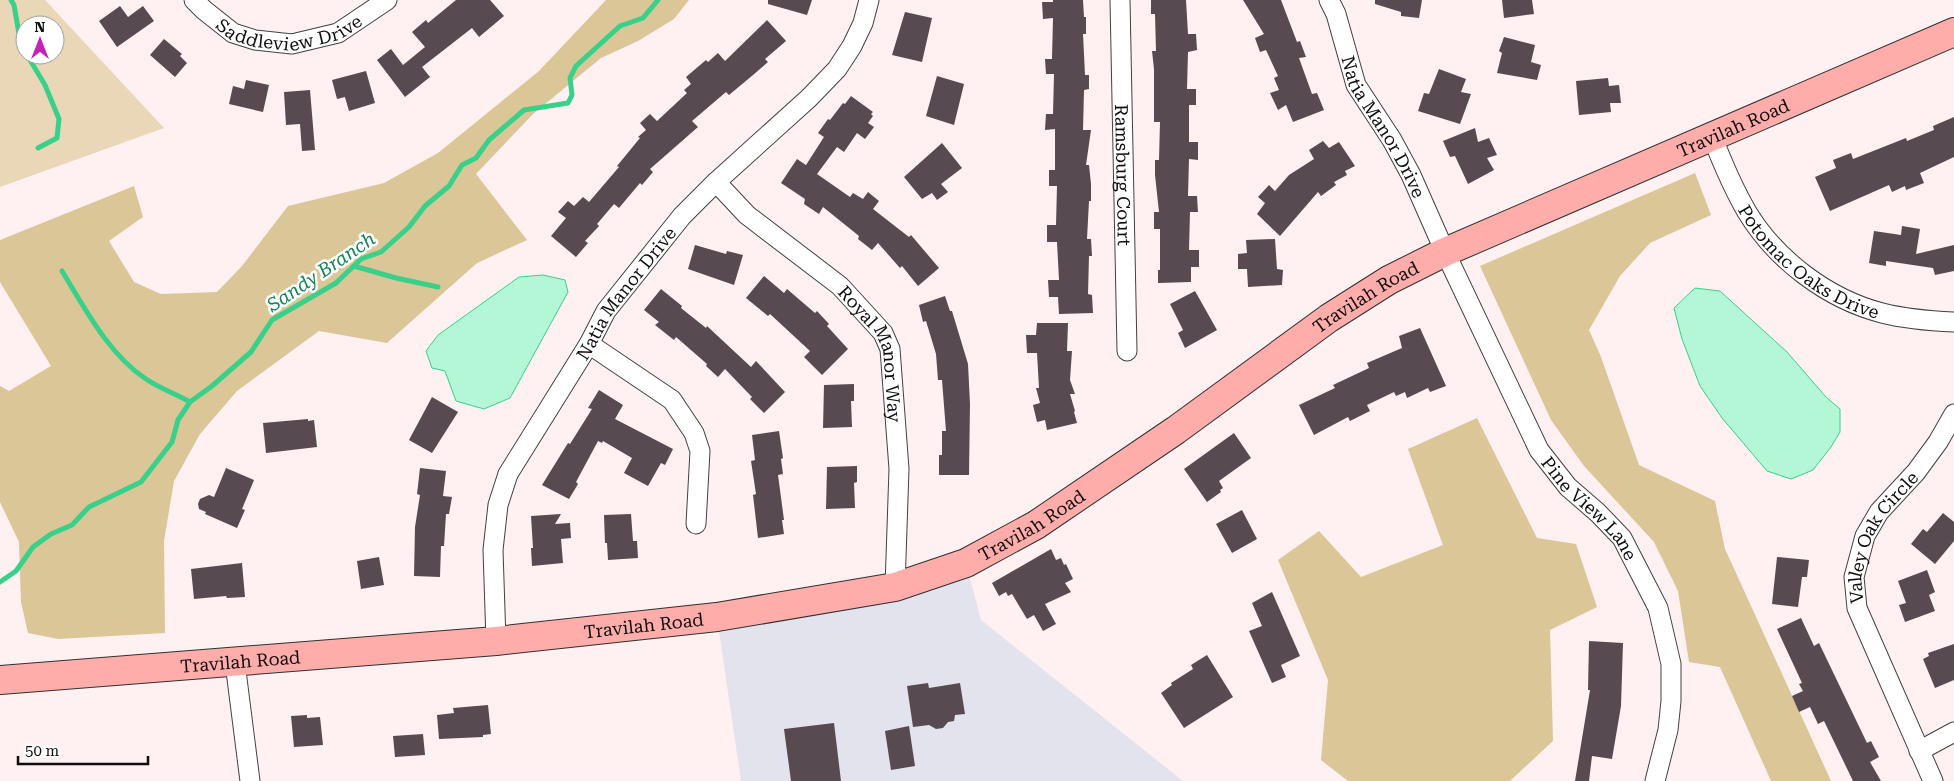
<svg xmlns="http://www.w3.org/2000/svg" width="1954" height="781" font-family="'Roboto Serif',serif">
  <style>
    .industrial { fill: #e3e3ed }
    .green { fill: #ead7b8; fill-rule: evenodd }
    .forest { fill: #dbc697 }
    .water { fill: #b4f7d6; stroke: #39d08a }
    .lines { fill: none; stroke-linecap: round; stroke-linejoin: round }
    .stream { stroke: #39d08a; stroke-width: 5 }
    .building { fill: #574a51 }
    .minor-casing { stroke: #414141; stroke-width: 21 }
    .secondary-casing { stroke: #303030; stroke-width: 30 }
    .minor { stroke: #fff; stroke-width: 19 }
    .secondary { stroke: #ffadab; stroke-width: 28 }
    .labels { text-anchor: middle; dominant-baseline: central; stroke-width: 5; stroke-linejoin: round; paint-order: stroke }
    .street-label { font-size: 18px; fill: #0e0e0e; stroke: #fff }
    .water-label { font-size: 19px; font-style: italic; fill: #148656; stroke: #fff }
  </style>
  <rect width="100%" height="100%" fill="#fff0f1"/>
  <path class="industrial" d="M966,563L981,620L1183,781H741L717,617Z"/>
  <path class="green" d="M0,0H45L164,128L0,187ZM25,25H55V55H25Z"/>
  <path class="forest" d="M606,0H689L674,19L638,41L601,58L533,114L476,174L527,240L477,263L387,343L319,331L237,391L200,434L174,481L164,541L165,633L58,639L28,633L21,602L19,542L0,502V386L9,391L51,366L0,282V240L134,186L143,217L109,241L134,282L161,294L217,292L242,266L288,206L384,183L438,153L539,71Z
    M1695,173L1711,215L1650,243L1620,276L1589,330L1601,357L1639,465L1715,501L1725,549L1831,781H1771L1720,667L1689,662L1678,591L1654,542L1584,466L1551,420L1480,266Z
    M1477,418L1537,538L1576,544L1597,607L1550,630L1553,741L1510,781H1348L1321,760L1328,680L1278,560L1319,531L1361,577L1443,545L1408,449Z"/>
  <path class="water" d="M543,275L565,280L568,292L510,398L484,409L456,401L445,371L432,368L426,351L438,335L519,277Z
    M1695,288L1720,291L1787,352L1826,397L1840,409V432L1831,447L1813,470L1791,479L1767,471L1722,418L1700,386L1682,339L1674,308Z"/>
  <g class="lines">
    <path class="stream" d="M11,0L14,5L21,45L25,52
      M27,55L45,85L59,119L57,138L38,148
      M354,266L396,278L438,287
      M62,271C84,307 109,355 146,379C159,388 176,394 190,402
      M0,582L16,571L33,547L51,534L72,525L89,507L141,482L172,442L178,420L190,402L212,386L251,352L272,320L336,283L361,259L381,252L409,227L425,206L449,186L462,165L476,158L489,140L524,110L568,103L572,95L570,78L576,66L620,26L643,18L658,0"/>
  </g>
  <path class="building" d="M456,0H490L504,16L479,37L472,28L422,67L430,77L405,97L377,60L391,49L403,65L425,47L412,32L426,20L428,23Z
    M768,0H812L807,15L768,4Z
    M1053,0H1083L1084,17H1086V34H1083L1085,75H1089V89L1084,90L1083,130H1091L1086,165H1089L1091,184V201H1089L1087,239H1091L1092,256H1089L1088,294L1092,295L1093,313L1059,314L1058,297H1049L1048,280H1059L1057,242H1047V225H1056L1057,186H1049V170H1055V129L1045,130L1046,114H1053L1054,74H1046L1045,59H1052L1053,18L1043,19L1042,2H1053Z
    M1151,0H1186L1188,34H1196L1197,50L1188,52L1187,89H1196V105H1189V142H1198V160L1189,159L1188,196H1197L1198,212H1190L1189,250H1199V267H1191V282L1158,283V270H1160V229H1154V212H1159L1155,175V160H1159L1160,122H1154V69L1152,51H1156L1155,14H1151Z
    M1243,0H1281L1297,42L1300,41L1306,57L1299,58L1312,94L1317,93L1324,110L1293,122L1286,105L1278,110L1270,93L1279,90L1274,78L1278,76L1266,50L1260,52L1255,38L1264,34Z
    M1375,0H1422L1419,18L1401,16V12L1375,4Z
    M1502,0H1532L1534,14L1504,18Z
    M120,6L128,17L143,6L154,21L117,47L99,21Z
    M905,12L932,18L922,62L892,55Z
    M767,20L786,41L765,59L768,62L753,75L729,95L726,92L692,121L698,127L650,169L653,172L642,185L640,183L619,208L614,204L597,224L599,226L585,241L588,243L576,257L551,236L566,218L558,212L568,201L574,206L583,197L589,202L619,167L617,166L640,138L638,137L646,130L640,123L650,114L657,121L687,93L684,90L691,84L686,77L706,60L708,62L718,53L725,61Z
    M1504,37L1535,45L1531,62L1541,65L1537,80L1497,73L1502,53L1499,51Z
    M164,39L182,54L180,56L187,63L175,77L150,55Z
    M1439,69L1466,79L1461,92L1471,94L1460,124L1418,111L1424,93L1429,94Z
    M366,71L375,103L349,111L345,97L337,99L332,80Z
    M937,76L964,84L954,125L926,116Z
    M1608,78L1609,86L1619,85L1621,103H1610L1611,112L1579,115L1576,81Z
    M246,80L269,85L263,112L229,104L233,86L244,89Z
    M310,90L315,150L302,151L300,124L286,125L284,92Z
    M851,96L873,112L871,114L873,116L868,123L874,127L865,139L857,133L844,152L837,147L817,174L850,197L853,193L863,199L868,192L879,201L873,209L909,237L911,235L939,268L918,286L902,266L900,268L878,243L872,250L858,239L859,236L823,207L819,214L804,204L805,199L781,183L797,159L806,165L824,137L818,133L828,119L830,120L843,103L845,104Z
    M1954,117V157L1920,173L1924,183L1906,190L1905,186L1892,192L1889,185L1830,211L1815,177L1836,168L1833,160L1851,153L1853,159L1906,138L1907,141L1934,130L1933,126Z
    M1475,128L1478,142L1489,138L1497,155L1487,158L1494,170L1468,184L1455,156L1450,157L1443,141Z
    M1323,141L1329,148L1339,142L1355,166L1345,171L1347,175L1334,182L1336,185L1321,196L1318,192L1280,236L1257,214L1265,203L1258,197L1269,185L1275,191L1289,175L1314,159L1309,150Z
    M942,143L962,168L941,184L948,192L937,200L932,193L922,199L904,177Z
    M1902,226L1920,229L1916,254L1954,245V271L1935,275L1933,268L1886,261V266L1869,263L1874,231L1901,235Z
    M1275,239L1277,269L1283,270L1282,285L1248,287L1247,269H1238V254L1247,253L1246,240Z
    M695,245L726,254L727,251L743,255L734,285L688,269Z
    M764,276L784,293L787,289L815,313L817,311L829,324L827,326L848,349L822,375L804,357L810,351L770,314L768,316L746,298Z
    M661,289L682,306L681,308L706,328L707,326L751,367L756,361L785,392L764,413L750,399L752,397L725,369L718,377L706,366L707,364L676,337L674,340L655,325L659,322L644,310Z
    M1195,291L1217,330L1185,348L1178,333L1183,330L1170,304Z
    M945,296L950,311H952L968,364L970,404L969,475H939V455H942V431H946L942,380H938L936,354L926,321L923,322L919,305Z
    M1037,323H1068L1067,351H1072L1070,380L1075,394H1070L1075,411L1074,412L1077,423L1047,430L1045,420L1037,422L1033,405L1040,403L1036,388H1039L1037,353H1027L1026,335H1036Z
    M1420,328L1446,386L1430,392L1428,388L1407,398L1405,392L1396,396L1394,392L1367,405L1370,411L1350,421L1348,417L1314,435L1299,405L1335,388L1333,385L1369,368L1367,363L1402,348L1399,336Z
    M854,384V401H851L852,427L823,428L824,385Z
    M599,390L623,405L615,419L673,449L665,465L661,463L648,486L624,473L632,458L603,441L602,443L598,441L576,482L578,484L569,499L542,485L568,443L570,444L592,409L588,408Z
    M432,397L458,412L432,453L409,440Z
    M308,419V421L314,420L317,447L266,453L263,423Z
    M779,431L783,458L781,459L783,474L778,475L784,520H782L784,534L758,538L753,495L756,494L751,461L755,460L752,435Z
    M1234,433L1251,458L1219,481L1223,488L1220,490L1221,492L1207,502L1184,469Z
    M857,466V482L854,483L855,508L826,509L827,467Z
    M226,468L254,480L242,509L245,510L237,528L205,514L206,512L199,509L198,504L200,499L209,495L214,497Z
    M420,468L446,471L443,496L452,497L449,514H446L444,546H441L440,577L414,576L415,527L420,495L417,494Z
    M1242,510L1257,539L1232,553L1216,524Z
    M1943,513L1954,522V541L1935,564L1911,544L1923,529L1927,532Z
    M561,514L555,524L570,523L571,538L561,539L563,563L532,566L531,548H533L531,516Z
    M631,514L633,541H637L638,558L608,560L607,543H605L604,515Z
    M1051,549L1056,560L1061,558L1064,565L1066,564L1073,579L1065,583L1071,592L1045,604L1056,624L1043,631L1034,615L1027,619L1012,594L1008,596L1006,592L999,596L992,583Z
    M379,557L384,585L361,589L357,561Z
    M1777,557L1809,560L1807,577H1802L1798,607L1772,604Z
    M242,563L245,597L227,598L226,596L194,599L191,569Z
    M1927,570L1935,592L1929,595L1935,611L1905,622L1899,605L1906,603L1898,581Z
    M1272,592L1300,656L1281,665L1286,677L1272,683L1249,631L1262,626L1252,603Z
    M1801,618L1814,646L1819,643L1867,743L1871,741L1879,757L1870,762L1881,781H1853L1824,721L1818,724L1810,707L1799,712L1792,696L1803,691L1799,684L1802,683L1777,629Z
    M1589,641L1623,643L1621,706L1612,759L1592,756L1589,781H1575L1590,690H1588Z
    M1954,644V680L1935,688L1923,659L1929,656L1928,653Z
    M1207,655L1233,697L1184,728L1161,693L1172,685L1171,683L1193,669L1191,665Z
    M928,683L929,688L960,683L965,714L955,715L954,721L948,722L943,728L936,729L929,725L913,727L907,686Z
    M488,705L491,734L483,735V737L439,739L437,715L454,713L453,708Z
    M307,715V718L320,717L323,745L294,747L291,716Z
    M834,723L841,781H791L784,729Z
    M909,726L915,766L891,770L885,731Z
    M423,734L425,755L395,757L393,736Z"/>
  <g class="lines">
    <g class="minor-casing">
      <g id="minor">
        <path id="s1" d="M194,0L204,10L233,33L255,40L292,44L338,33L387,0"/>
        <path id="s2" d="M1120,0L1127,351"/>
        <path id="s3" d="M1329,0L1336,14L1356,85L1392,140L1411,175L1445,252L1539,450L1568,487L1598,513L1622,538L1658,608L1671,664V701L1668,730L1655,781"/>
        <path id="s4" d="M1712,136C1722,162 1733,188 1747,212C1776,260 1828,299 1882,313C1906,319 1930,321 1954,322"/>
        <path id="s5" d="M716,182L747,215L840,286L883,333L890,349L899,469L895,587"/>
        <path d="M589,344L672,400L694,433L700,451L696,524"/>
        <path id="s6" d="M496,641L493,550L498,505L508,474L589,344L606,311L682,216L716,182L809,98L837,69L852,46L863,23L869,0"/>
        <path d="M235,663L250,781"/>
        <path d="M1919,751L1954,732"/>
        <path id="s7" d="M1933,781L1857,608L1854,577L1865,536L1879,512L1916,472L1938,442L1954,414"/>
      </g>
    </g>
    <g class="secondary-casing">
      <g id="secondary">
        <path id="s8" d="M0,680L496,641L717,617L895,587L966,563L1036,525L1176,430L1329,318L1389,280L1445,252L1954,32"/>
      </g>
    </g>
    <use href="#minor" class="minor"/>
    <use href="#secondary" class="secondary"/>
  </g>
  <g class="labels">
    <g class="street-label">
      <text stroke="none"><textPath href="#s1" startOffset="109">Saddleview Drive</textPath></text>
      <text stroke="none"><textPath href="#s3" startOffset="139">Natia Manor Drive</textPath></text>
      <text stroke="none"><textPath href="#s8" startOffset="1861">Travilah Road</textPath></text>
      <text stroke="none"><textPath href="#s2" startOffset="175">Ramsburg Court</textPath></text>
      <text stroke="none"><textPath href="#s4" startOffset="165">Potomac Oaks Drive</textPath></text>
      <text stroke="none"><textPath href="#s6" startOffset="385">Natia Manor Drive</textPath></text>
      <text stroke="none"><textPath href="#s8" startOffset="1456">Travilah Road</textPath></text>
      <text stroke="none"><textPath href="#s5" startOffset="241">Royal Manor Way</textPath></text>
      <text stroke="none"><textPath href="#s3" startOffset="576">Pine View Lane</textPath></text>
      <text stroke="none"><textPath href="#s8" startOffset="1051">Travilah Road</textPath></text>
      <text stroke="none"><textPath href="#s7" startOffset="268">Valley Oak Circle</textPath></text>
      <text stroke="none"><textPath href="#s8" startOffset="646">Travilah Road</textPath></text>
      <text stroke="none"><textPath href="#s8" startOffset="241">Travilah Road</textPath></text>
    </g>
    <g class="water-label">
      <text transform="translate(321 272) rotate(-34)">Sandy Branch</text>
    </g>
  </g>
  <g transform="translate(40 40)"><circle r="24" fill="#ffffff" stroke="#9f9f9f"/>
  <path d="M0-4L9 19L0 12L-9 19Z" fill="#c223b3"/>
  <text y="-8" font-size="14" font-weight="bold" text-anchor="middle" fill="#0e0e0e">N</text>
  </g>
  <path d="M18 756v8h130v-8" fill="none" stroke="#0e0e0e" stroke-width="2.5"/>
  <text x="25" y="756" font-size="15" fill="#0e0e0e" stroke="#ffffff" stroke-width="4" paint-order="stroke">50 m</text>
</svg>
